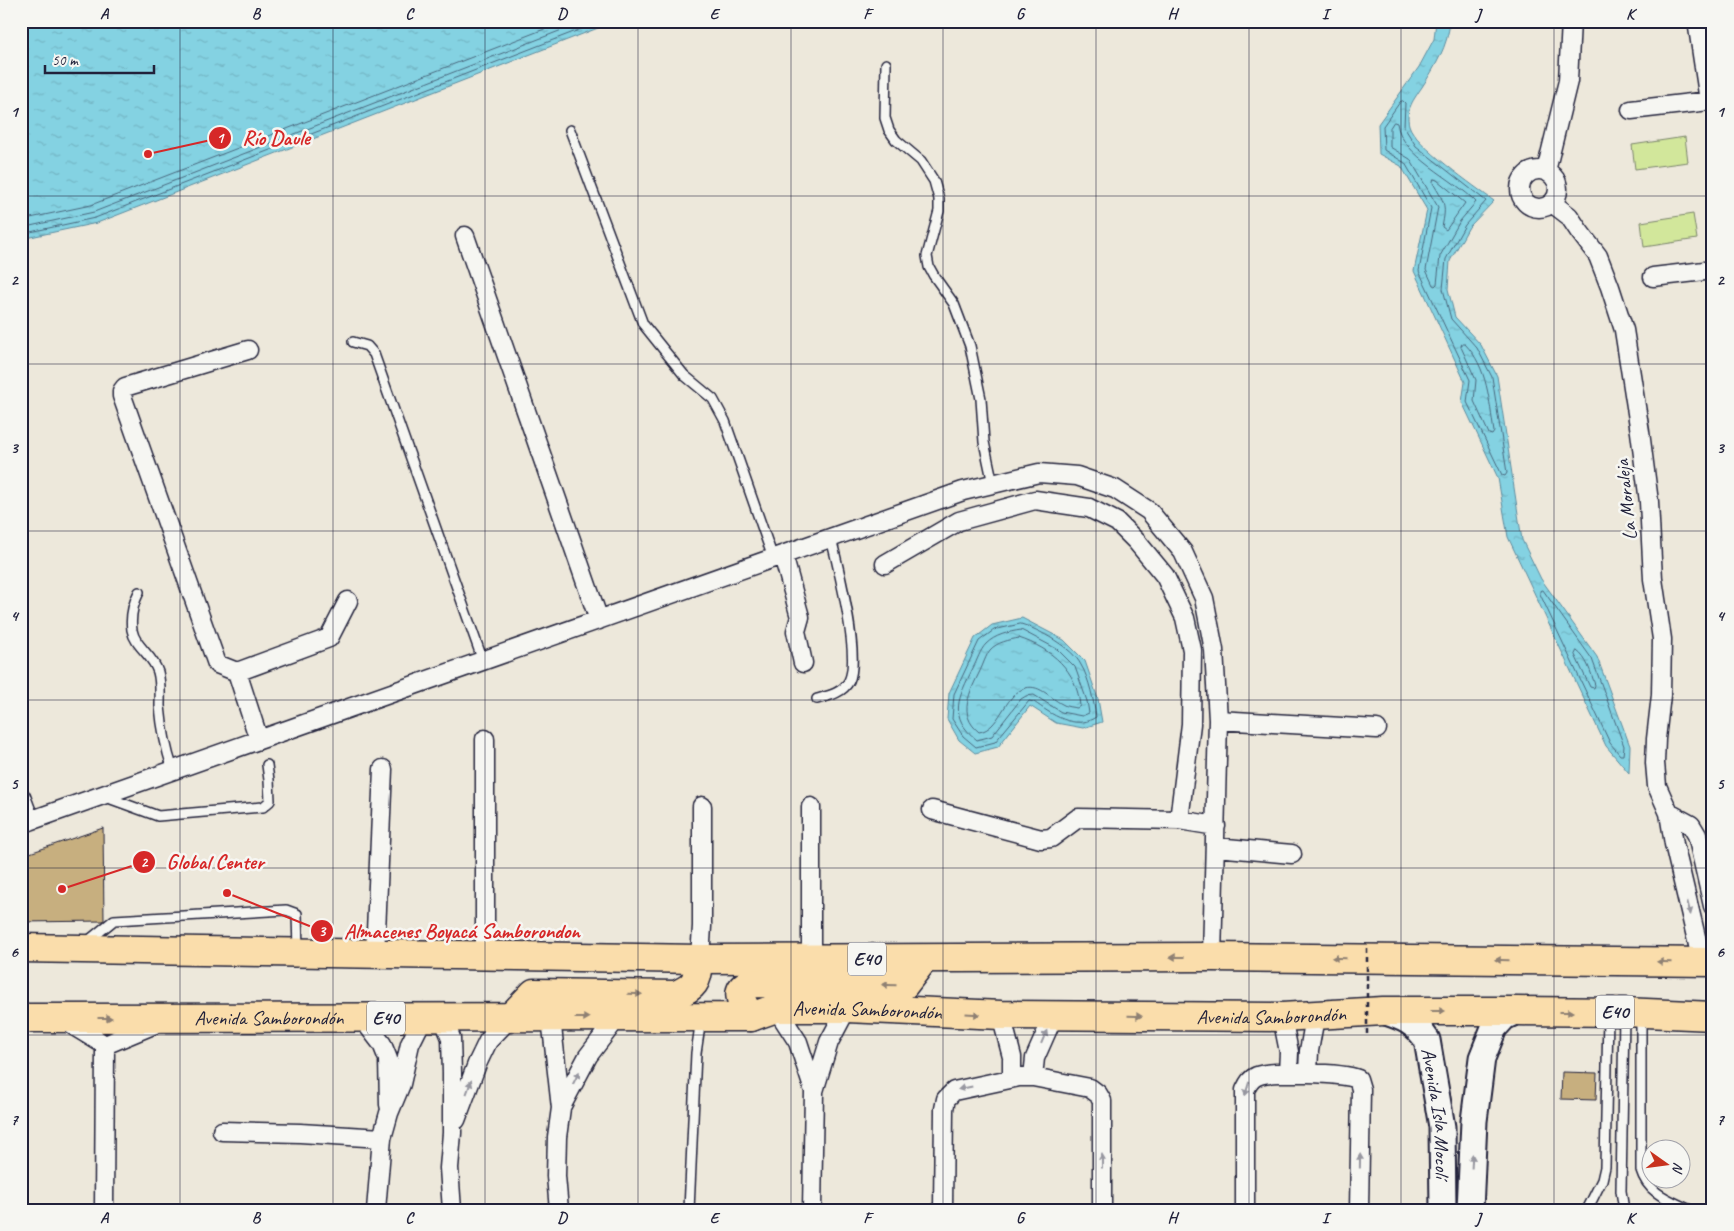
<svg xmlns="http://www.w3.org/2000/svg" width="1734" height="1231" font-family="Caveat,sans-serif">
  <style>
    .garden { fill: #d2e79b; stroke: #7a846b }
    .water { fill: url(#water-ripples); stroke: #5d8c9f }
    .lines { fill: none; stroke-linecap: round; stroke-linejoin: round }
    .shore { stroke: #49687e; stroke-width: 1 }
    .building { fill: #c7af7f; stroke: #22223b }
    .lane-casing { stroke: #22223b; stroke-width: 12 }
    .street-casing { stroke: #22223b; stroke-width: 21 }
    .secondary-casing { stroke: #22223b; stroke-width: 29 }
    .highway-casing { stroke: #22223b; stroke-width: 31 }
    .lane { stroke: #f6f6f2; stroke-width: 9 }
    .street { stroke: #f6f6f2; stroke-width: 18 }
    .secondary { stroke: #f6f6f2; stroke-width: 25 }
    .highway { stroke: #faddab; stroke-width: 28 }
    .path-bridge { stroke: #22223b; stroke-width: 2.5; stroke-dasharray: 5 4; stroke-linecap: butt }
    .oneway { fill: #9797a0 }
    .oneway2 { fill: #8e8073 }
    .grid { fill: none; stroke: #22223b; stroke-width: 1; stroke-opacity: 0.55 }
    .labels { text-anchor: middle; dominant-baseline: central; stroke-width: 5; stroke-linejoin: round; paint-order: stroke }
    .shield { fill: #f6f6f2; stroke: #626272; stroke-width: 1 }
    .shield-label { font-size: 19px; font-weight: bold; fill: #22223b }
    .street-label { font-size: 20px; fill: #22223b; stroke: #f6f6f2 }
    .leader { fill: none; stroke: #d62828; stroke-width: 2 }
    .callout-dot { fill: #d62828; stroke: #f6f6f2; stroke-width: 2 }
    .mark-label { font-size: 15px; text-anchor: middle; font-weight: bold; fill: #fff }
    .callout-label { font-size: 21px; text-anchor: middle; font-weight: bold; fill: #d62828; stroke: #f6f6f2; stroke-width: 5; stroke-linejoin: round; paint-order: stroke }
    .neatline { fill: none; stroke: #22223b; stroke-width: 2 }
    .grid-label { font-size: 16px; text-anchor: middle; font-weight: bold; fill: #22223b }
  </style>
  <defs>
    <pattern id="water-ripples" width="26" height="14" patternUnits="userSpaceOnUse" patternTransform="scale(1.25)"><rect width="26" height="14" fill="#84d2e2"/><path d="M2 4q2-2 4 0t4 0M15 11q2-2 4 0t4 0" fill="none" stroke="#72b4c3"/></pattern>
  </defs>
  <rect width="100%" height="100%" fill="#ede8db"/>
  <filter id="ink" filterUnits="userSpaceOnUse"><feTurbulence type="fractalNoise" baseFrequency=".02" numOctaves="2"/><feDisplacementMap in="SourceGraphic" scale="10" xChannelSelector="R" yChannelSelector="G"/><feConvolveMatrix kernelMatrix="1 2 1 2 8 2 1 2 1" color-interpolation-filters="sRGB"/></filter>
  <g filter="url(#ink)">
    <path class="garden" d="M1685,137L1688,162L1635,169L1632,145Z
      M1693,214L1697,239L1644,247L1641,222Z"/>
    <path class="water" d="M21,21H616L97,223L21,239Z
      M1436,21H1450C1448,46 1435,67 1422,87C1414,99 1405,110 1409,125C1414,145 1476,187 1494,201L1469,227L1450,261L1448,289L1455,317L1481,345L1497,376L1522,540L1541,579L1597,657L1630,746L1629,773L1606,746L1508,537L1498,478L1462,402L1465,382L1414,271L1427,210L1401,166L1379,154L1378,124L1419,67L1434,39Z
      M1022,618L1064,640L1085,661L1098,699L1102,722L1083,728L1056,723L1030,706L998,747L975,753L959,740L947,719L949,693L975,638L992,625Z"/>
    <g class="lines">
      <path class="shore" d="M1403,101L1405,103L1404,127L1416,146L1486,201L1465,225L1446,259L1443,289L1451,319L1477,348L1492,377L1507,473L1505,476L1502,475L1467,402L1470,380L1419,271L1431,208L1405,163L1384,150L1383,126L1400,102Z
        M1394,122L1397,123C1401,156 1455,179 1476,202L1460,221L1440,256L1437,284L1435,286L1433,285L1426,270L1438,207L1410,159L1390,147V128Z
        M1434,179L1437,180L1465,203L1446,230L1442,227C1447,204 1444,202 1433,183Z
        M21,220L91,205L565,21
        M21,228L94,212L585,21
        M21,234L95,218L602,21
        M1462,344H1465C1488,368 1489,401 1494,432L1492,435L1489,434L1474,401L1476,380L1461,347Z
        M1543,590L1592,659L1624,746L1623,755H1620L1610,743L1540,594V591Z
        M1021,624C1038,629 1073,648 1081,665C1089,678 1094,702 1096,717C1075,731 1051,714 1034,702L1029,701L995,742L976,747L963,736L952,719L954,694L979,641L994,630Z
        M1021,630L1057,649L1075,667L1087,701L1089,713L1082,716L1061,712L1034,695L1026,696L1021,699L992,736L977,740C947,716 959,697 973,668C977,661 980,650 986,644C995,635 1008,632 1021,630Z
        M1019,638C1052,649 1077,670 1080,706L1077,708C1072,707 1066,707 1062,704C1050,698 1038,682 1023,689C1004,696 1000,729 979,732C957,714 970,692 980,671C983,665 986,655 990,650C997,642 1009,640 1019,638Z
        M1577,651C1587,658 1591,673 1595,685L1594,688L1590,687L1575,655Z"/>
    </g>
    <path class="building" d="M103,828L104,921L21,922V856Z
      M1562,1072L1597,1073L1596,1100L1561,1099Z"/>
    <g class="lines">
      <g class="lane-casing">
        <path id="lane" d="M886,64L885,118L889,130L896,140L921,161L934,181L939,199V211L927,256L929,267L934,276L954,304L970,346L981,399L984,442L993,484
          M570,130L643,324L684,375L713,399L725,421L773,558
          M353,342L367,346L374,354L483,661
          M139,592C133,604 130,616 132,630C135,647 153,655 158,672C161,683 160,695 160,706C162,729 166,749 173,770
          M817,699C828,696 843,693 849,681C861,657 838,566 831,538
          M103,796L158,816L263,807L270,801L269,780L267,765
          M87,942L114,920L286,910L297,914L298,950
          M1641,1015V1170C1648,1194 1670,1200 1690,1210
          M689,1210L696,1053L701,1019
          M1587,1210L1602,1180L1605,1167L1608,1015
          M1624,1210L1621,1191L1624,1015"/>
      </g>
      <g class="street-casing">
        <path id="street" d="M1697,21L1709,101L1713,100
          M1631,110L1709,101
          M1520 189a19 19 0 1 1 38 0a19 19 0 1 1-38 0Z
          M1546,171L1568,81L1571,21
          M1552,203L1569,216L1579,231L1598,256L1610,287L1624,330L1640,432L1649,502L1653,579L1662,639L1661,695L1656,739L1655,763L1657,786L1669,813
          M465,236L599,620
          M1653,277L1713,270
          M783,555L800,617L796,631L803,663
          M885,564L959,521L1035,500L1089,508L1117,522L1137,542L1165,576L1185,618L1192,650L1191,724L1179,820
          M237,672L217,664L122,396V391L125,387L248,350
          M1218,720L1377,729
          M259,740L237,672L329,638L348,601
          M21,797L30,821
          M932,810L1041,839L1051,838L1078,818L1179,820L1216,826
          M21,824L963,491L1039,473L1077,476L1115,489L1149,511L1183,552L1204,598L1214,650L1218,720L1212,957
          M1216,847L1292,854
          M375,955L383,769
          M485,956V739
          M700,959L702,926V806
          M811,959V807
          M1702,962L1674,844L1669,813L1691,825L1697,835L1713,906
          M776,1008L798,1042L814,1091
          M1001,1015L1012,1057V1078
          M1282,1017L1289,1052L1288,1073
          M362,1018L382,1044L388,1059L389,1105
          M443,1018L451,1038L452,1073V1133L449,1168L452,1210
          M551,1018L561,1108L557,1137L556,1176L559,1210
          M64,1020L105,1045
          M105,1045L160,1022
          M1308,1073L1309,1051L1315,1017
          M1033,1077L1035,1058L1054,1015
          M561,1107L588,1056L617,1018
          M456,1120L477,1064L488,1041L510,1018
          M222,1131L300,1133L382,1138L389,1113L401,1084L410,1044L423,1018
          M104,1210L105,1045
          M376,1210L382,1138
          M812,1210L814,1091L829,1042L847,1008
          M943,1210L944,1109L946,1099L954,1091L1019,1077H1033L1090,1088L1098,1094L1102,1101V1210
          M1245,1210V1090C1248,1084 1250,1079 1257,1076C1271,1070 1343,1073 1358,1079L1361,1089L1359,1210"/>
      </g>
      <g class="secondary-casing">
        <g id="secondary">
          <path id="s1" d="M1383,1011C1404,1018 1414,1021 1427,1040L1442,1127L1443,1210"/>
          <path d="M1470,1210L1474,1121L1482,1058L1494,1028L1504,1017L1517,1011"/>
        </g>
      </g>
      <g class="highway-casing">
        <g id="highway">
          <path d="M21,948L700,959L1212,957L1713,962"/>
          <path d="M751,1017C744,1005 732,992 749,983L904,985L924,959"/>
          <path id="s2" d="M21,1018L751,1017L776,1008H847L1001,1015L1282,1017L1383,1011H1517L1624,1012L1713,1016"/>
          <path d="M510,1018L534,993L676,995C698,985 696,981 700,959"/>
        </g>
      </g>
      <use href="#lane" class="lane"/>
      <use href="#street" class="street"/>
      <use href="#secondary" class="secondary"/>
      <use href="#highway" class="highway"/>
      <path class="path-bridge" d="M1367,1034V946"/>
    </g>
    <defs><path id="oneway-solid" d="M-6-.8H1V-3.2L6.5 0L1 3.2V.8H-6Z" transform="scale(1.25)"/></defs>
    <g class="oneway">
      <use href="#oneway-solid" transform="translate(1689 908) rotate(76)"/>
      <use href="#oneway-solid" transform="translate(1044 1037) rotate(-67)"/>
      <use href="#oneway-solid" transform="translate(576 1078) rotate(-63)"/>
      <use href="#oneway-solid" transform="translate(469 1087) rotate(-70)"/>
      <use href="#oneway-solid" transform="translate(965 1088) rotate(168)"/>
      <use href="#oneway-solid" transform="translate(1247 1089) rotate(107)"/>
      <use href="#oneway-solid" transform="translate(1102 1161) rotate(-90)"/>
      <use href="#oneway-solid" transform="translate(1360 1161) rotate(-89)"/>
      <use href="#oneway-solid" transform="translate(1472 1161) rotate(-87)"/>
    </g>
    <g class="oneway2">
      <use href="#oneway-solid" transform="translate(1177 957) rotate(180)"/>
      <use href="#oneway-solid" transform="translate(1339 958) rotate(-179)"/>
      <use href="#oneway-solid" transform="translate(1502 960) rotate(-179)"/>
      <use href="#oneway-solid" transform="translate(1664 962) rotate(-179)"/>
      <use href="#oneway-solid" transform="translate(889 985) rotate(-179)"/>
      <use href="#oneway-solid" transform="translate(635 994) rotate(1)"/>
      <use href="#oneway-solid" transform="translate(1438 1011)"/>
      <use href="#oneway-solid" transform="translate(1566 1012)"/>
      <use href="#oneway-solid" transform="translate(973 1014) rotate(3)"/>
      <use href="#oneway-solid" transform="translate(1135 1016) rotate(1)"/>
      <use href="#oneway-solid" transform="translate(105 1018)"/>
      <use href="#oneway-solid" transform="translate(582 1018)"/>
    </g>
  </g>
  <path class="grid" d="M180,21V1210M333,21V1210M485,21V1210M638,21V1210M791,21V1210M943,21V1210M1096,21V1210M1249,21V1210M1401,21V1210M1554,21V1210M21,196H1713M21,364H1713M21,531H1713M21,700H1713M21,868H1713M21,1035H1713"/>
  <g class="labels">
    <g class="shield">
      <rect x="848" y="942.5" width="38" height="33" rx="4"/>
      <rect x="1596" y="995.5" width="38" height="33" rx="4"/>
      <rect x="367" y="1001.5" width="38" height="33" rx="4"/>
    </g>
    <g class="shield-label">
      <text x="867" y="959">E40</text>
      <text x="1615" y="1012">E40</text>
      <text x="386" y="1018">E40</text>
    </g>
    <g class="street-label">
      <text transform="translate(1626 500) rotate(-96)">La Moraleja</text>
      <text stroke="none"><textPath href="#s2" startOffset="848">Avenida Samborondón</textPath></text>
      <text stroke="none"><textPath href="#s2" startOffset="1252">Avenida Samborondón</textPath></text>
      <text stroke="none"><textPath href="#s2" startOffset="248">Avenida Samborondón</textPath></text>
      <text stroke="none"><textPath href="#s1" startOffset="128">Avenida Isla Mocolí</textPath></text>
    </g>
  </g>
  <path class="leader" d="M148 154L220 138M62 889L144 862M227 893L322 931"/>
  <g class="callout-dot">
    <circle cx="148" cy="154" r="5"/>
    <circle cx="62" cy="889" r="5"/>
    <circle cx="227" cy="893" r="5"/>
    <circle cx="220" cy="138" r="12"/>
    <circle cx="144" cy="862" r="12"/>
    <circle cx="322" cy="931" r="12"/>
  </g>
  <g class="mark-label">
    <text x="220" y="143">1</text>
    <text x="144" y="867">2</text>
    <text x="322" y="936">3</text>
  </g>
  <g class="callout-label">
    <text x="276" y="145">Río Daule</text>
    <text x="215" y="869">Global Center</text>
    <text x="462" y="938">Almacenes Boyacá Samborondon</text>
  </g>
  <rect width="1734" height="1231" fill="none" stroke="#f6f6f2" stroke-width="55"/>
  <g transform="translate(1666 1164) rotate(104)"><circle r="24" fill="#f6f6f2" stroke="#a1a1a9"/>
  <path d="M0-4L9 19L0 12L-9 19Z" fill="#c8321e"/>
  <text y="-8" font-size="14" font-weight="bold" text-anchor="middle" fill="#22223b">N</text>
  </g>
  <path d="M45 65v8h109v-8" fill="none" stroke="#22223b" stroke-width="2.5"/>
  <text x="52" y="65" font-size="15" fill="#22223b" stroke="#f6f6f2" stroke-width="4" paint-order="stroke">50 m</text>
  <rect x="28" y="28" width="1678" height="1176" class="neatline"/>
  <g class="grid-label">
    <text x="104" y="19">A</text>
    <text x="256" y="19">B</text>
    <text x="409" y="19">C</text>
    <text x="562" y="19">D</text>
    <text x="714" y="19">E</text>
    <text x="867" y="19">F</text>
    <text x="1020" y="19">G</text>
    <text x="1172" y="19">H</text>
    <text x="1325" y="19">I</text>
    <text x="1478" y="19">J</text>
    <text x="1630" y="19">K</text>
    <text x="14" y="117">1</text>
    <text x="1720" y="117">1</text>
    <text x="14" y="285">2</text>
    <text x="1720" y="285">2</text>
    <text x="14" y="453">3</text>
    <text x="1720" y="453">3</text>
    <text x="14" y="621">4</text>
    <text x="1720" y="621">4</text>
    <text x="14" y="789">5</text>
    <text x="1720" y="789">5</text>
    <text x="14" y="957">6</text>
    <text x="1720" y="957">6</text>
    <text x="14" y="1125">7</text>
    <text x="1720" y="1125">7</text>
    <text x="104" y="1223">A</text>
    <text x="256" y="1223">B</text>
    <text x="409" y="1223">C</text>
    <text x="562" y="1223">D</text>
    <text x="714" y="1223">E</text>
    <text x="867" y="1223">F</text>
    <text x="1020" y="1223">G</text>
    <text x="1172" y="1223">H</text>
    <text x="1325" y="1223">I</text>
    <text x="1478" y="1223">J</text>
    <text x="1630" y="1223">K</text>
  </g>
</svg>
